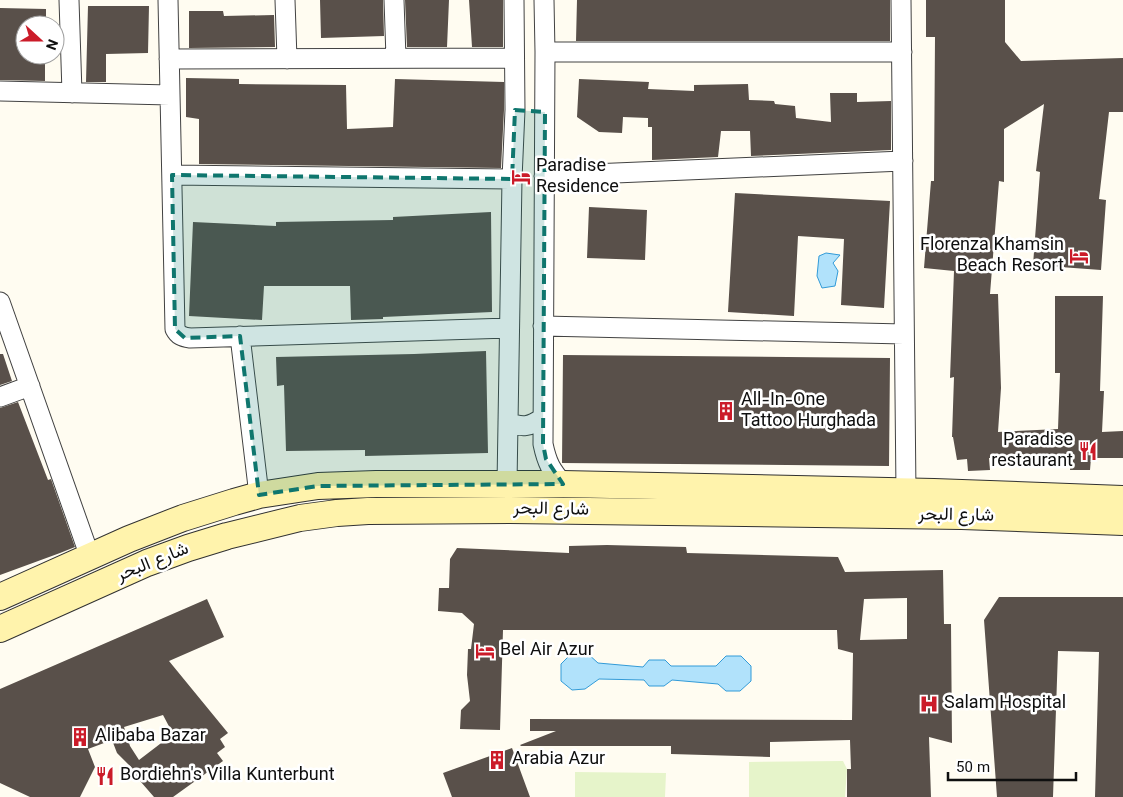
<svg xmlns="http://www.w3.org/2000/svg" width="1123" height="797" font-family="Georgia,Vazirmatn,serif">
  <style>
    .pitch { fill: #e6f4ca }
    .water { fill: #b1e2fb; stroke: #329bd8 }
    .building { fill: #59504a; fill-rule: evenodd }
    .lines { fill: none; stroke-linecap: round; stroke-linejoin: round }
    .street-casing { stroke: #424242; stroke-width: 21 }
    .secondary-casing { stroke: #313131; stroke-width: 28 }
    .street { stroke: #fff; stroke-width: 19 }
    .secondary { stroke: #fff3ac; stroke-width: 26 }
    .marked { fill: #0f766e; fill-opacity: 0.2; stroke: #0f766e; stroke-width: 4; stroke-dasharray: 10 6; stroke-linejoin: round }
    .labels { text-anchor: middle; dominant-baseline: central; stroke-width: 5; stroke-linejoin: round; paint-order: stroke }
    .poi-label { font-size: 18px; fill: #0f0f0f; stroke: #fff; text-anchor: start }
    .street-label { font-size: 18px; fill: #0f0f0f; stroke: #fff }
  </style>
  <rect width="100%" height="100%" fill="#fffcf1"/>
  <path class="pitch" d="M843,761L847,769L845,797H749V762Z
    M575,772L666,773L665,797H575Z"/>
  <path class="water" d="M826,253L840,255L833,263L838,271L835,286L822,288L817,276L819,256Z
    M587,653L598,663L643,667L649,660H665L671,666H716L726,656H741L751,666V681L740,691H726L718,684L672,680L664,686H649L644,680L599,679L585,689L572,690L561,681V664L571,654Z"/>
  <path class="building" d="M320,0H383L384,36L321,38Z
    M405,0H449L447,47H407Z
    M469,0H503V47H472Z
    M577,0H890V41H576Z
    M926,0H1005V42L1021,61L1123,58V112H1109L1099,199L1106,200L1101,270L1033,265L1040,172L1036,171L1044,104L1004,129V182L999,181L990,294H998L1001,388L998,432L1058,429L1060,373H1055V296H1103L1100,391H1104L1102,432L1123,431V458H1091L1090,470H1070L1071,459L1041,454L1040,460L989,458L990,470L968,471L967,459L957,460L953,437H952L954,377L950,378L954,271L924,268L931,181H934L935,37H926Z
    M88,6H149L148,53L106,54V82H86Z
    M0,8L46,9V25H25V55H45V81L0,80Z
    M189,11H223L224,16L274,15L275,47L189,48Z
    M186,78L239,79V84L346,85L347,129L393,127L395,79L504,82V110L501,168L199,164V119L186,117Z
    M579,79L649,82L648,89L694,91V85L748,84L749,100L774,101L775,104L795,106L796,118L831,122L830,93H857V102L891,101V150L751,156L750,131H721L718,157L652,160V127H648V118L623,117L622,133L599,132L577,117Z
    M735,193L890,201L884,308L841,305L844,239L798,236L794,316L728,312Z
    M589,207L647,210L645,260L587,258Z
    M491,212L492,312L383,317V319L351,320L350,286H264L262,320L189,316L193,222L276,226V222L393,220V217Z
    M486,351L488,453L365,456V450L286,451L284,385L277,386L276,357L414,354Z
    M0,354H3L12,381L0,385Z
    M563,355L890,358L889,466L562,463Z
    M18,402L48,480L51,479L75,547L60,553L0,575V408Z
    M607,545L686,547L687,553L838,557L845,572L943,570L944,624H951L952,743L929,737L931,797H847V769H851L850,740L770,742V757L671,754V746H521L520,745L556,731H530V719L852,720L853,653L838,649L837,630H503L500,730L460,729L461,710L470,701L467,675L468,649H471L474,624L462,613L438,611L439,588H449L450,559L457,548L569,553V546ZM907,598V639L860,640L864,599Z
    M999,597H1123V797H1095L1099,652L1058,651L1053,797H997L984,620Z
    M207,599L224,637L169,661L228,733L220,739L225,747L217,753L223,761L173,797H154L134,774L136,772L117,753L112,740L88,749L95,767L80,797H30L0,783V689ZM163,715L173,734L139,760L130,746L124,727Z
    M512,748L530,797H452L443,773Z"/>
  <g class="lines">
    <g class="street-casing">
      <path id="street" d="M69,0L72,93
        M168,0L175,329C178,335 182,337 190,338L509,328
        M285,0L287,59
        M394,0L396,58
        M544,0L545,52L543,444C547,463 551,470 563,484
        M901,0L906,492
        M545,52H902
        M169,59L514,58
        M0,91L170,95
        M172,175L512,179
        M544,176L903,161
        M0,302L90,557
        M543,326L904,334
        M240,336L259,495
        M0,397L30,386
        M508,422C522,428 530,427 542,418
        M507,484L512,179L515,110L514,0"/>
    </g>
    <g class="secondary-casing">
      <path id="secondary" d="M0,597L129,539L183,518L234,502L259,495L318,486L376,484H563L934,492L1123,499
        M0,629L147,563L188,548L227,536L300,518L337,513L368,511L510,510L962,516L1123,522"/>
    </g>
    <use href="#street" class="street"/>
    <use href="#secondary" class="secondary"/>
  </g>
  <path class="marked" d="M515,110L545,112L543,444L546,459L563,484L318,486L259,495L240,336L185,338L175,329L172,175L512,179Z"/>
  <defs>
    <g id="hotel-bare" transform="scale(1.5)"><path d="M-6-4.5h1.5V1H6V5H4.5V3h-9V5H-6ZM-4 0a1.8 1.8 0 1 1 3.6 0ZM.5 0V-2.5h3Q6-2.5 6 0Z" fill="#cb1b29" stroke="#fff" stroke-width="2.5" paint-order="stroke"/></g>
    <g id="building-bare" transform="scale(1.5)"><path d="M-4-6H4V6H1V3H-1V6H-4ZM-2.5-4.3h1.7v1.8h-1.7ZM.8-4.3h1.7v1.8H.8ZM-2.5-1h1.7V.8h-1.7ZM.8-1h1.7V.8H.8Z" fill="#cb1b29" stroke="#fff" stroke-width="2.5" paint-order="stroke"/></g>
    <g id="restaurant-bare" transform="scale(1.5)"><path d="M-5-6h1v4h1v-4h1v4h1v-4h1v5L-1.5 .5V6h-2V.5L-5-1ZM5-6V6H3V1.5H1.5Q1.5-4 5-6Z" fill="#cb1b29" stroke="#fff" stroke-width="2.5" paint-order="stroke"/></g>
    <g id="hospital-bare" transform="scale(1.5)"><path d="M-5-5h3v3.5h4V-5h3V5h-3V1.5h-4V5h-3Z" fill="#cb1b29" stroke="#fff" stroke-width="2.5" paint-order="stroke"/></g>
  </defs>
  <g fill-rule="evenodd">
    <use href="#hotel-bare" x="521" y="177"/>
    <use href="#hotel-bare" x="1079" y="256"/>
    <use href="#building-bare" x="726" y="411"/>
    <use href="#restaurant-bare" x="1088" y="451"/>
    <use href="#hotel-bare" x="485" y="651"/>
    <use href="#hospital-bare" x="929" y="704"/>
    <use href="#building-bare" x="80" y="737"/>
    <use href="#building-bare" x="497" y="760"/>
    <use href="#restaurant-bare" x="105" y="776"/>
  </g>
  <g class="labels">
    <g class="poi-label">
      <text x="536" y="167">Paradise<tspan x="536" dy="21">Residence</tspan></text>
      <text x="1064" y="246" text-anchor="end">Florenza Khamsin<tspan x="1064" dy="21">Beach Resort</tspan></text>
      <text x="741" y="401">All-In-One<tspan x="741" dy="21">Tattoo Hurghada</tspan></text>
      <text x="1073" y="441" text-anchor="end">Paradise<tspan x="1073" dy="21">restaurant</tspan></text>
      <text x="500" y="651">Bel Air Azur</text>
      <text x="944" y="704">Salam Hospital</text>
      <text x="95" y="737">Alibaba Bazar</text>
      <text x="512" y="760">Arabia Azur</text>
      <text x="120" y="776">Bordiehn's Villa Kunterbunt</text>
    </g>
    <g class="street-label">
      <text transform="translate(551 510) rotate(1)">شارع البحر</text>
      <text transform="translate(956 516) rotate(1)">شارع البحر</text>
      <text transform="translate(153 563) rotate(-22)">شارع البحر</text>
    </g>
  </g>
  <g transform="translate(40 40) rotate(111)"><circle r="24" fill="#ffffff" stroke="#9f9f9f"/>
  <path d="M0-4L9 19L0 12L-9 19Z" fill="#cb1b29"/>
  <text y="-8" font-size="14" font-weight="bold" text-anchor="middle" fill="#0f0f0f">N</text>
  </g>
  <path d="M948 772v8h128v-8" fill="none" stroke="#0f0f0f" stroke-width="2.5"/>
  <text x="956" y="772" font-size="15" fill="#0f0f0f" stroke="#ffffff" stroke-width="4" paint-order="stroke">50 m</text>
</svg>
